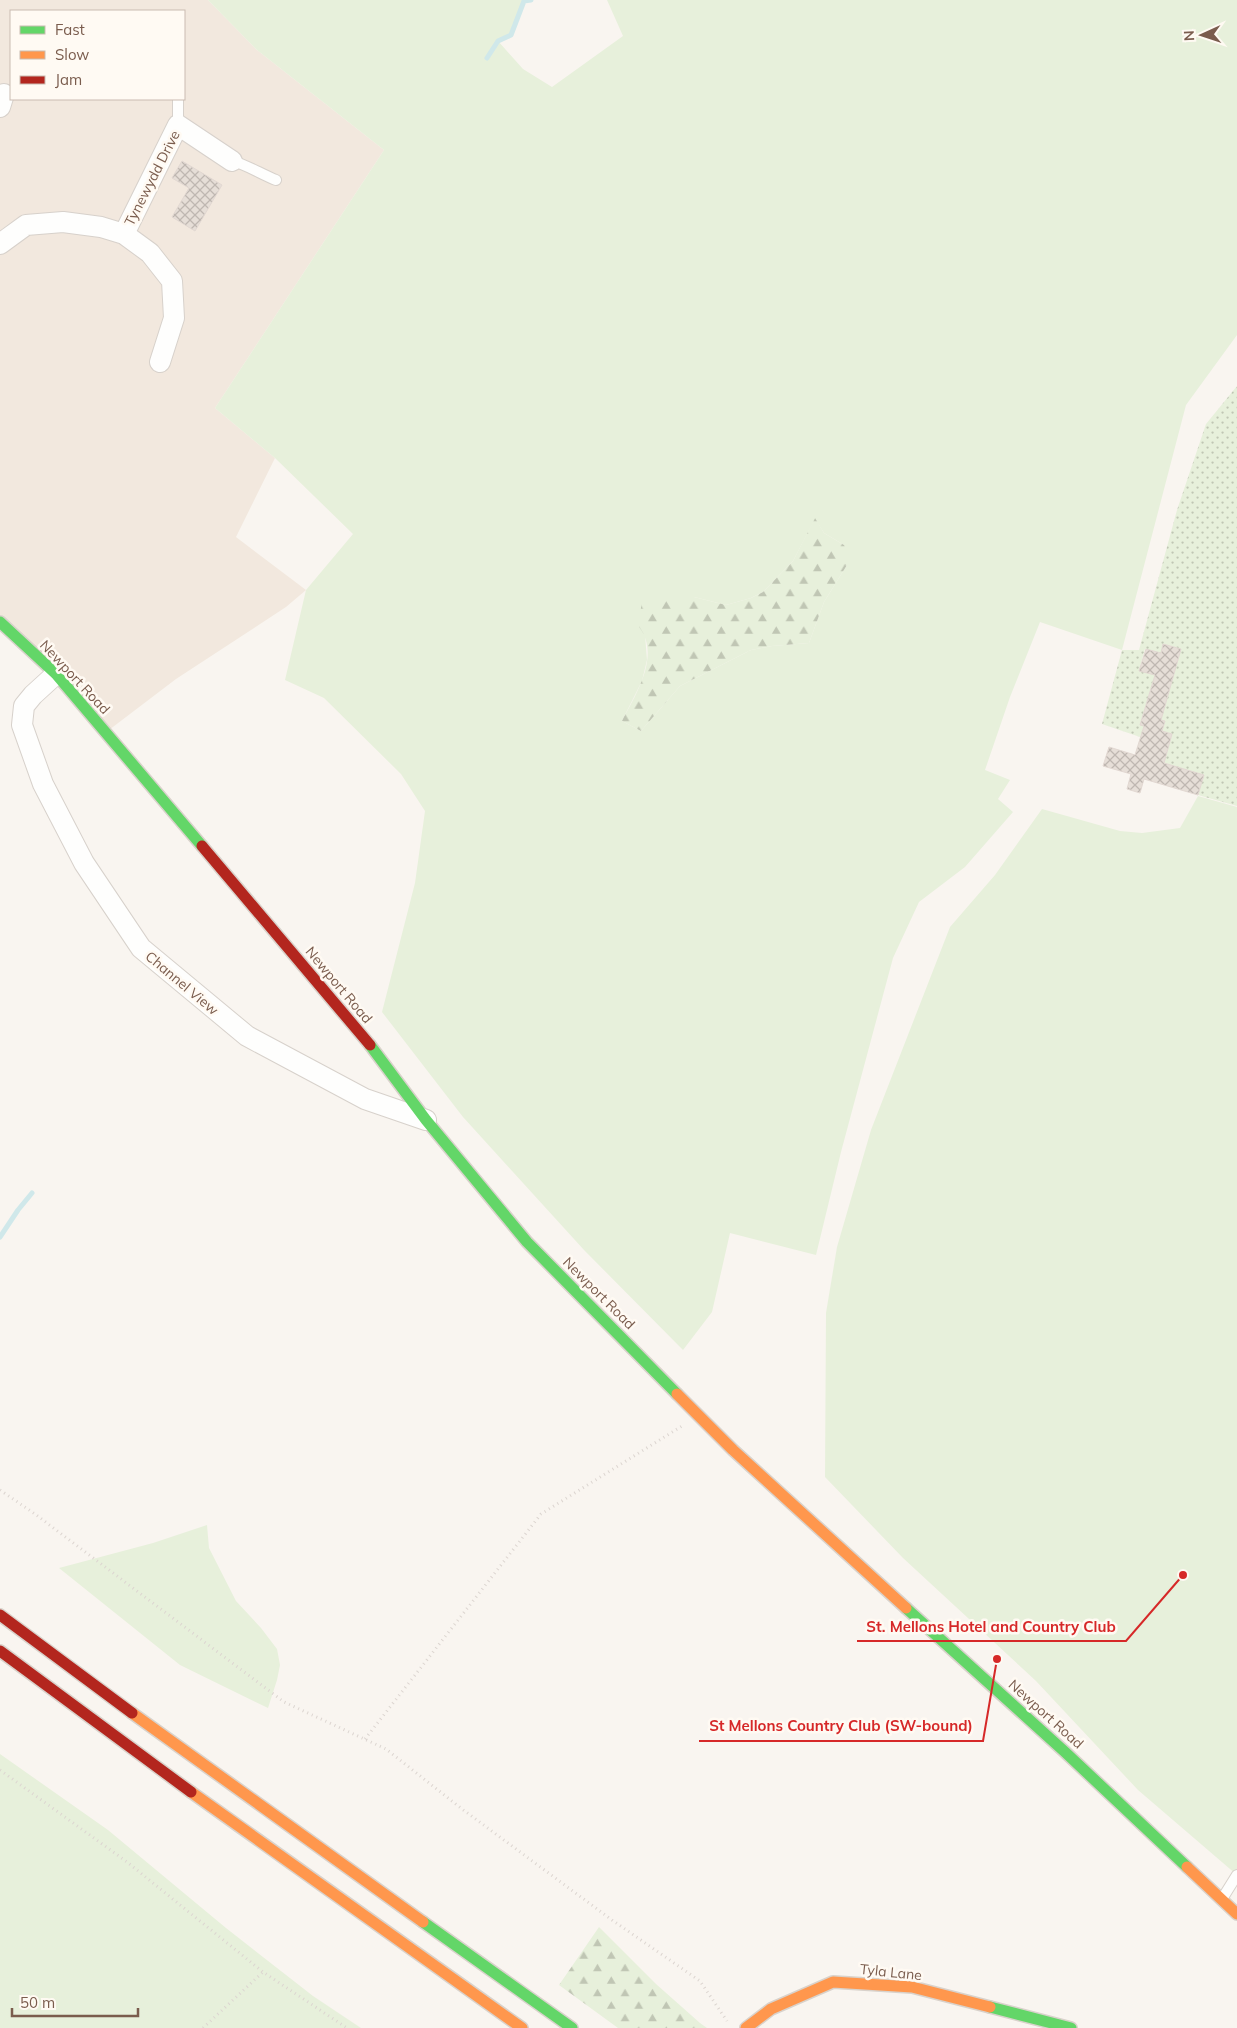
<svg xmlns="http://www.w3.org/2000/svg" width="1237" height="2028" font-family="Mulish,sans-serif">
  <style>
    .residential { fill: #f2e8de; fill-rule: evenodd }
    .grass { fill: #e7f0db; fill-rule: evenodd }
    .forest { fill: url(#forest-firs) }
    .garden { fill: url(#garden-dots) }
    .lines { fill: none; stroke-linecap: round; stroke-linejoin: round }
    .stream { stroke: #d0e8ea; stroke-width: 5 }
    .building { fill: url(#building-cross-hatch); stroke: #e2d8d2 }
    .lane-casing { stroke: #d7d1cb; stroke-width: 12 }
    .street-casing { stroke: #d7d1cb; stroke-width: 22 }
    .fast-casing { stroke: #d9d2cb; stroke-width: 14 }
    .slow-casing { stroke: #d9d2cb; stroke-width: 14 }
    .jam-casing { stroke: #d9d2cb; stroke-width: 14 }
    .path { stroke: #dcd5d0; stroke-width: 3; stroke-dasharray: 1 4; stroke-linecap: butt }
    .lane { stroke: #fefefd; stroke-width: 10 }
    .street { stroke: #fefefd; stroke-width: 20 }
    .fast { stroke: #63d668; stroke-width: 11 }
    .slow { stroke: #ff974d; stroke-width: 11 }
    .jam { stroke: #b3261e; stroke-width: 11 }
    .labels { text-anchor: middle; dominant-baseline: central; stroke-width: 5; stroke-linejoin: round; paint-order: stroke }
    .street-label { font-size: 14px; fill: #7a5c4d; stroke: #fffaf3 }
    .leader { fill: none; stroke: #d62828; stroke-width: 2 }
    .callout-dot { fill: #d62828; stroke: #fffaf3; stroke-width: 2 }
    .callout-label { font-size: 15px; text-anchor: middle; font-weight: bold; fill: #d62828; stroke: #fffaf3; stroke-width: 5; stroke-linejoin: round; paint-order: stroke }
  </style>
  <defs>
    <pattern id="forest-firs" width="22" height="20" patternUnits="userSpaceOnUse" patternTransform="scale(1.25)"><rect width="22" height="20" fill="#e7f0db"/><path d="M5 1l3.5 6h-7zM16 11l3.5 6h-7z" fill="#c0c6b4"/></pattern>
    <pattern id="garden-dots" width="8" height="8" patternUnits="userSpaceOnUse" patternTransform="scale(1.25)"><rect width="8" height="8" fill="#e7f0db"/><path d="M2 2h.1M6 6h.1" fill="none" stroke="#c0c6b4" stroke-width="1.8" stroke-linecap="round"/></pattern>
    <pattern id="building-cross-hatch" width="8" height="8" patternUnits="userSpaceOnUse" patternTransform="scale(1.25)"><rect width="8" height="8" fill="#e6ded7"/><path d="M0 0l8 8M0 8l8-8" fill="none" stroke="#bfb7b1"/></pattern>
  </defs>
  <rect width="100%" height="100%" fill="#f9f5f0"/>
  <path class="residential" d="M0,0H208L257,50L384,150L215,408L275,458L236,537L306,590L286,607L176,679L105,733L0,622ZM11,11H184V99H11Z"/>
  <path class="grass" d="M208,0H531L524,1L511,35L498,41L523,69L552,87L623,36L607,0H1237V335L1186,405L1122,650L1040,622L1010,697L985,770L1010,780L998,799L1013,812L965,867L919,902L893,958L841,1152L816,1255L730,1233L712,1312L683,1350L584,1250L463,1117L382,1012L415,883L425,811L401,774L324,698L285,680L306,590L353,534L275,458L215,408L384,150L257,50ZM815,519L824,533L844,545L847,565L824,602L809,643L772,646L751,650L680,686L641,731L622,721L642,681L647,660L645,635L694,597L726,605L751,598L763,592L793,561Z
    M1198,796L1237,807V1875L1138,1790L1036,1681L903,1558L825,1477L826,1313L837,1247L871,1130L950,927L995,875L1042,809L1120,831L1142,833L1180,828Z
    M207,1525L209,1548L236,1601L261,1628L277,1649L280,1665L277,1680L268,1708L180,1665L59,1568L153,1543Z
    M0,1754L108,1830L226,1928L313,1996L361,2028H0Z"/>
  <path class="forest" d="M815,518L824,533L844,545L849,555L847,565L824,602L809,643L772,646L751,650L680,686L641,731L622,721C636,694 661,655 639,627L642,598L694,597L726,605L751,598L763,592L793,561Z
    M599,1927L656,1984L700,2023L707,2028H618L559,1985Z"/>
  <path class="garden" d="M1237,386V806L1198,795L1204,775L1164,763L1172,735L1162,731L1165,721L1161,720L1181,649L1164,644L1161,653L1145,649L1139,670L1155,675L1140,724L1144,726L1140,737L1102,724L1122,650H1139L1177,510L1206,424Z"/>
  <g class="lines">
    <path class="stream" d="M487,58L498,41L511,35L524,1L531,0
      M0,1237L18,1210L32,1193"/>
  </g>
  <path class="building" d="M182,161L222,185L195,231L172,217L189,188L172,178Z
    M1163,644L1181,649L1161,720L1165,721L1162,731L1172,734L1164,763L1204,775L1198,795L1144,779L1140,793L1127,789L1131,774L1103,766L1109,747L1135,755L1144,726L1140,725L1155,675L1139,671L1146,649L1161,653Z"/>
  <g class="lines">
    <g class="lane-casing">
      <path id="lane" d="M178,99V125
        M232,161C245,164 263,175 276,180
        M1222,1899L1237,1875"/>
    </g>
    <g class="street-casing">
      <path id="street" d="M0,107L4,94
        M124,234L178,125L232,161
        M0,244L26,225L63,222L101,227L124,234L150,253L172,281L174,318L160,362
        M56,674L33,695L24,706L22,725L43,784L84,863L141,948L247,1036L365,1099L426,1120"/>
    </g>
    <g class="fast-casing">
      <path id="fast" d="M0,622L56,674L202,846
        M370,1045L426,1120L527,1242L677,1394
        M906,1608L1065,1752L1187,1867
        M423,1922L572,2028
        M990,2007L1071,2028"/>
    </g>
    <g class="slow-casing">
      <path id="slow" d="M677,1394L733,1450L906,1608
        M132,1713L423,1922
        M191,1792L522,2028
        M1187,1867L1237,1914
        M746,2028L771,2009L833,1982L912,1987L990,2007"/>
    </g>
    <g class="jam-casing">
      <path id="jam" d="M202,846L370,1045
        M0,1615L132,1713
        M0,1651L191,1792"/>
    </g>
    <path class="path" d="M0,1490L35,1514L284,1702L386,1749L462,1809L612,1920L700,1981L727,2021
      M365,1739L541,1514L682,1426
      M0,1770L127,1862L263,1972L347,2028
      M203,2028L263,1972"/>
    <use href="#lane" class="lane"/>
    <use href="#street" class="street"/>
    <use href="#fast" class="fast"/>
    <use href="#slow" class="slow"/>
    <use href="#jam" class="jam"/>
  </g>
  <g class="labels">
    <g class="street-label">
      <text transform="translate(152 178) rotate(-63)">Tynewydd Drive</text>
      <text transform="translate(75 677) rotate(47)">Newport Road</text>
      <text transform="translate(182 983) rotate(40)">Channel View</text>
      <text transform="translate(339 985) rotate(50)">Newport Road</text>
      <text transform="translate(599 1293) rotate(45)">Newport Road</text>
      <text transform="translate(1046 1714) rotate(42)">Newport Road</text>
      <text transform="translate(891 1972) rotate(6)">Tyla Lane</text>
    </g>
  </g>
  <path class="leader" d="M1183 1575L1126 1641H857M997 1659L983 1741H699"/>
  <g class="callout-dot">
    <circle cx="1183" cy="1575" r="5"/>
    <circle cx="997" cy="1659" r="5"/>
  </g>
  <g class="callout-label">
    <text x="991" y="1632">St. Mellons Hotel and Country Club</text>
    <text x="841" y="1731">St Mellons Country Club (SW-bound)</text>
  </g>
  <rect x="10" y="10" width="175" height="90" fill="#fffaf3" stroke="#cabbb1"/>
  <rect x="20" y="26" width="25" height="8" fill="#63d668" stroke="#cabbb1"/>
  <text x="55" y="35" font-size="15" fill="#7a5c4d">Fast</text>
  <rect x="20" y="51" width="25" height="8" fill="#ff974d" stroke="#cabbb1"/>
  <text x="55" y="60" font-size="15" fill="#7a5c4d">Slow</text>
  <rect x="20" y="76" width="25" height="8" fill="#b3261e" stroke="#cabbb1"/>
  <text x="55" y="85" font-size="15" fill="#7a5c4d">Jam</text>
  <g transform="translate(1202 35) rotate(267)" stroke="#fffaf3" stroke-width="4" paint-order="stroke">
  <path d="M0-4L9 19L0 12L-9 19Z" fill="#7a5c4d"/>
  <text y="-8" font-size="14" font-weight="bold" text-anchor="middle" fill="#7a5c4d">N</text>
  </g>
  <path d="M12 2008v8h126v-8" fill="none" stroke="#7a5c4d" stroke-width="2.5"/>
  <text x="20" y="2008" font-size="15" fill="#7a5c4d" stroke="#fffaf3" stroke-width="4" paint-order="stroke">50 m</text>
</svg>
